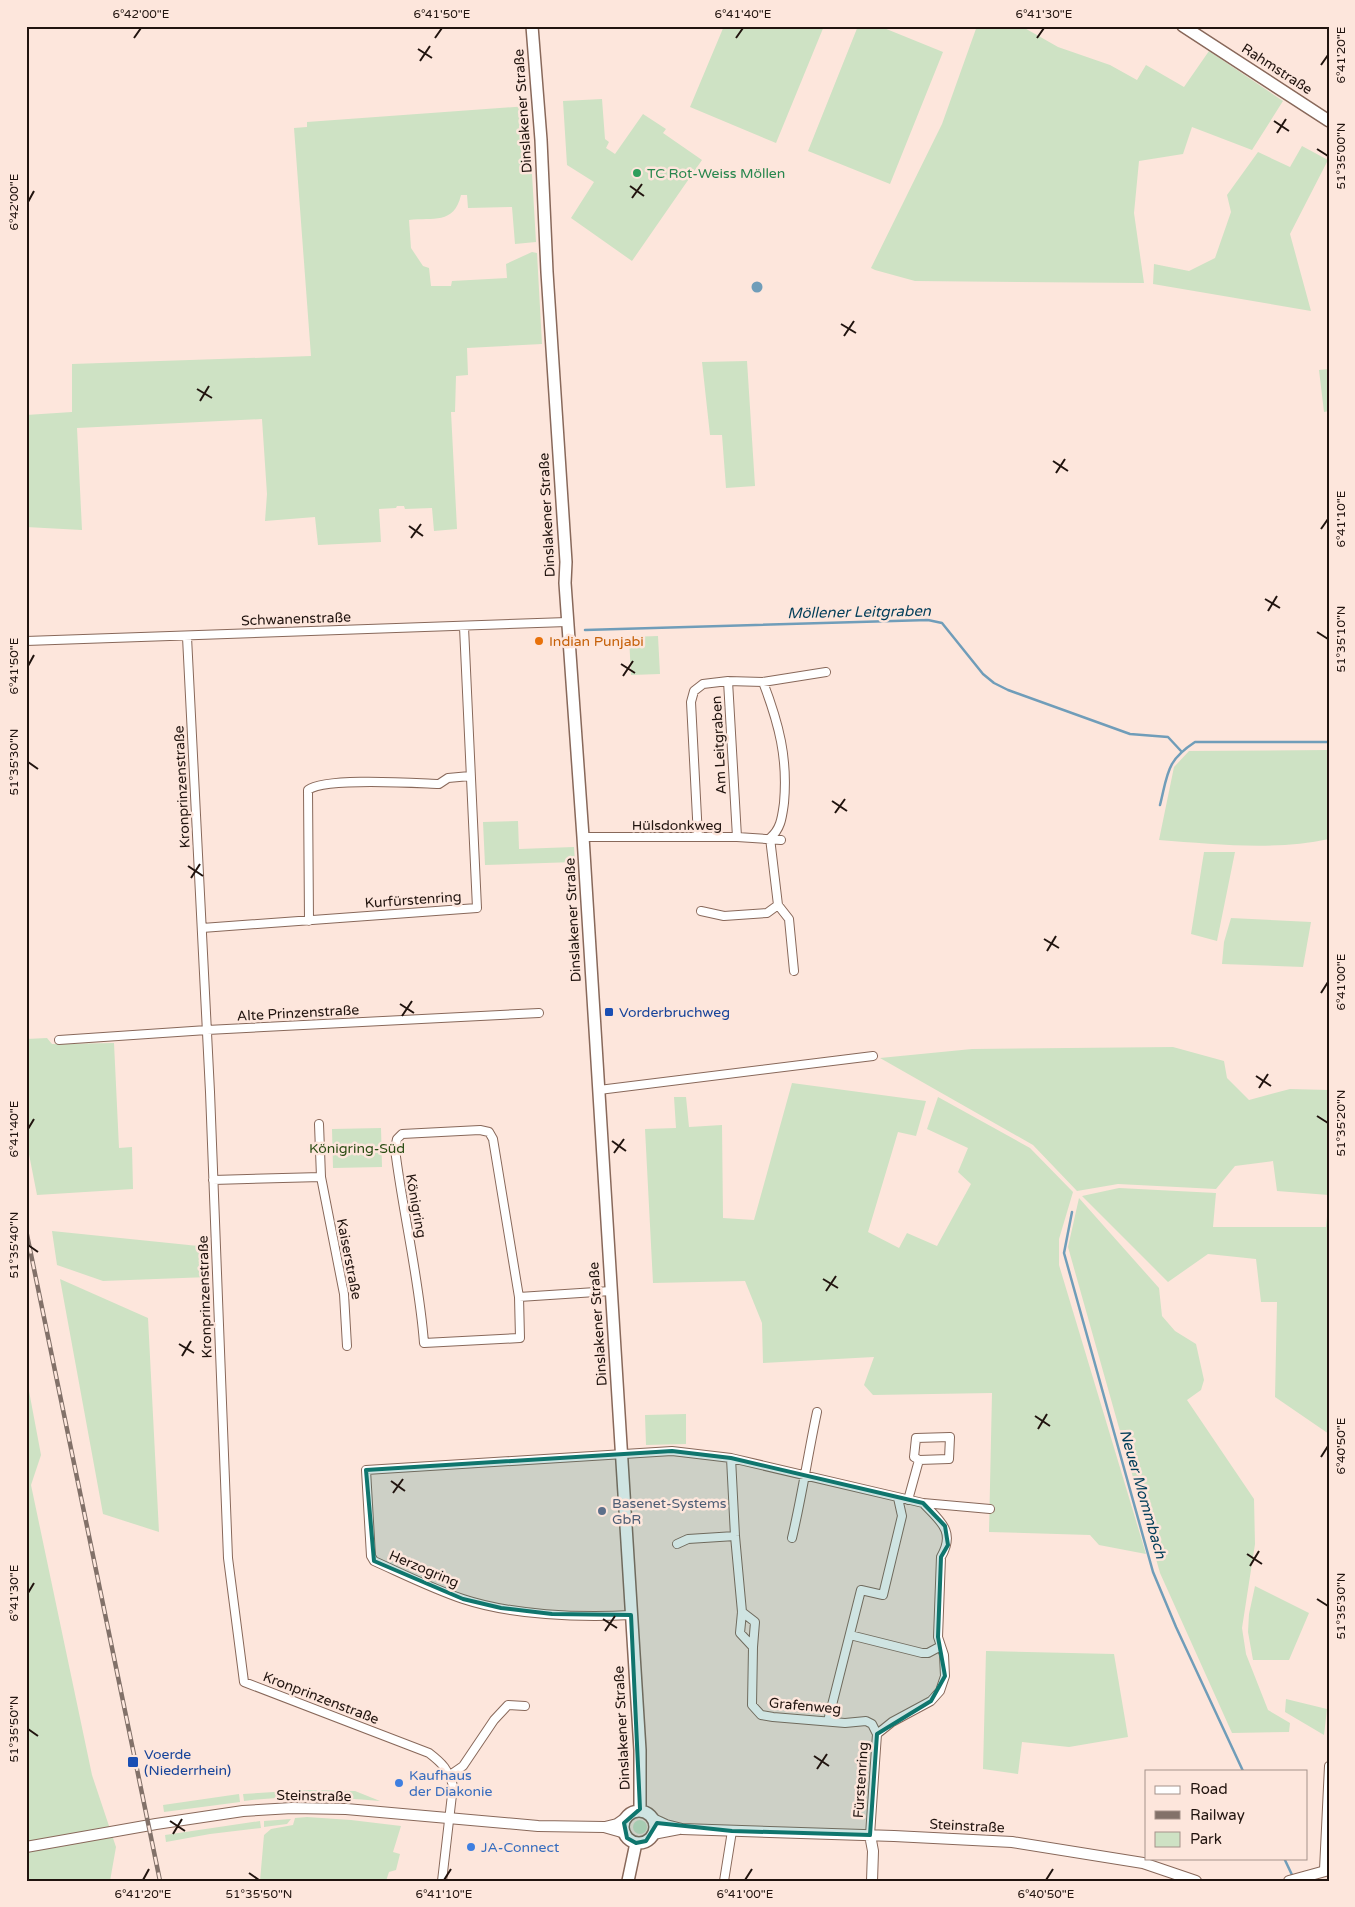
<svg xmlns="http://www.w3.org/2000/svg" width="1355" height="1907" font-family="'Varela Round',sans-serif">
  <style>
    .green { fill: #cee2c4 }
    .water { fill: #709db9 }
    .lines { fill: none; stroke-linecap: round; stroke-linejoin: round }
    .stream { stroke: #709db9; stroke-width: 2.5 }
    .minor-casing { stroke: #88685a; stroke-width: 10 }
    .tertiary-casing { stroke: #88685a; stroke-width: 12 }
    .secondary-casing { stroke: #88685a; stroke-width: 14 }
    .minor { stroke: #fff; stroke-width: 8 }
    .tertiary { stroke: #fff; stroke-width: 10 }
    .secondary { stroke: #fff; stroke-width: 11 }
    .rail-casing { stroke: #827169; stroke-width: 4.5 }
    .rail { stroke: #fde6dc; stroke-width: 2.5; stroke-dasharray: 8; stroke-linecap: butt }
    .marked { fill: #0f766e; fill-opacity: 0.2; stroke: #0f766e; stroke-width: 4; stroke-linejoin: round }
    .ticks { fill: none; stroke: #21140f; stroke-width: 2 }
    .leisure-dot { fill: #2e9e5b; stroke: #fde6dc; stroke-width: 2 }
    .food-dot { fill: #e8710a; stroke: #fde6dc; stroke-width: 2 }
    .transit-dot { fill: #1a4fb4; stroke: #fde6dc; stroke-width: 2 }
    .service-dot { fill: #5c6f8a; stroke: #fde6dc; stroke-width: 2 }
    .shop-dot { fill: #3f7fe0; stroke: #fde6dc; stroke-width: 2 }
    .labels { text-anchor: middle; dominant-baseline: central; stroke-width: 5; stroke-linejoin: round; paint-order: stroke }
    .street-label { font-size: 14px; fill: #21140f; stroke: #fde6dc }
    .leisure-label { font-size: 14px; fill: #27864d; stroke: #fde6dc; text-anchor: start }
    .food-label { font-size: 14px; fill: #c56008; stroke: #fde6dc; text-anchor: start }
    .transit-label { font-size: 14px; fill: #164399; stroke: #fde6dc; text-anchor: start }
    .park-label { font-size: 14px; fill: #2b4d14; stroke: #fde6dc }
    .service-label { font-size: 14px; fill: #4e5e75; stroke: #fde6dc; text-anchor: start }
    .shop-label { font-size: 14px; fill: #366cbe; stroke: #fde6dc; text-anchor: start }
    .water-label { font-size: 15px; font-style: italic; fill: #003d59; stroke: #fde6dc }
    .neatline { fill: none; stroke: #21140f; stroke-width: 2 }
    .ticks-label { font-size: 12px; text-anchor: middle; fill: #21140f }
  </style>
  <rect width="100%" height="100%" fill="#fde6dc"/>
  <path class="green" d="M724,26H824L776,143L690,107Z
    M858,26H879L943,52L890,184L808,151Z
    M977,26H1021L1058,47L1110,65L1137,80L1146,65L1184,87L1209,51L1283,101L1252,150L1192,127L1183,154L1139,161L1134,213L1144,283L915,281L875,270L871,268L942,124Z
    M602,99L605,139L609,142L606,148L615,154L643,114L666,129L663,133L702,160L632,261L571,218L594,182L567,165L563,101Z
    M528,106L536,242L515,244L512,207L468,208L467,195H461C454,225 433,217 409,220L411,248L423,266L429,268L431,286H451L452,281L507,278L506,264L532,252L537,253L542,344L467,348L468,375L456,376L455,412H451L457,529L434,531L432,508L405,509L404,506H397L396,508L379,509L381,542L318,545L315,517L265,521L267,494L262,419L77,428L82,530L26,527V415L72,412V364L311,356L294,128L307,127V122Z
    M1302,146L1328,160L1290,234L1311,311L1153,284L1154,264L1189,271L1215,258L1231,212L1227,195L1258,152L1290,167Z
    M747,361L755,486L726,488L722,435H710L702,362Z
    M1329,369V411L1324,412L1319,370Z
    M658,636L660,674L631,675L629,637Z
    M1329,750V839C1274,851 1215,844 1159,840L1174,767L1189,751Z
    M518,821L519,849L574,847L575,862L485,865L483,822Z
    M1204,852H1235L1217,941L1191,934Z
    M1231,918L1311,922L1303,967L1222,964L1224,942Z
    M47,1038L52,1044L114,1043L119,1148L132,1147L133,1189L37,1195L26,1139V1039Z
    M1173,1047L1224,1061L1227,1078L1249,1100L1290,1089L1329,1090V1434L1275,1397L1277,1302H1261L1256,1259L1208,1254L1168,1282L1082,1196L1119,1188L1216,1193L1213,1227H1326L1329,1195L1277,1191L1273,1161L1235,1166L1216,1189L1118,1184L1077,1191L1033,1145L880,1058L972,1049Z
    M792,1083L926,1101L916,1136L898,1132L868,1232L899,1248L907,1233L937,1246L971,1184L958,1172L968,1148L927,1129L938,1097L1030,1148L1073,1192L1059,1239V1265L1146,1554L1099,1545L1090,1535L989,1532L992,1393L873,1395L864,1385L874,1357L763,1363L762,1323L745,1281L653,1283L645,1129L676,1128L674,1097H686L689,1127L722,1125L723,1218L754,1220Z
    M381,1128L382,1167L333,1168L332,1129Z
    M1079,1198L1159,1288L1162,1316L1175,1331L1196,1344L1204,1380L1201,1390L1187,1400L1254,1499L1255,1544L1242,1628L1246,1654L1268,1710L1290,1723L1289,1732L1232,1733L1160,1573L1068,1247Z
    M52,1231L208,1247L209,1277L103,1281L57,1265Z
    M60,1279L148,1318L159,1532L103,1514Z
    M26,1375L41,1455L31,1485L92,1775L116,1847L110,1881H26Z
    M686,1414V1444L646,1445L645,1415Z
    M1255,1586L1309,1613L1289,1660H1253L1248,1632L1249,1614Z
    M986,1651L1114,1654L1128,1737L1069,1747L1022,1742L1018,1774L983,1769Z
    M1286,1699L1327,1709L1324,1735L1285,1712Z
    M306,1790L355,1791L380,1801C335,1797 290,1795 244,1801L243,1794Z
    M239,1794L240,1802L164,1812L163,1805Z
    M307,1817L351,1820L401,1826L393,1852L400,1854L396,1870L389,1872L386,1881H260L264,1835L271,1829L293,1825L295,1818Z
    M291,1819L287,1824L264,1827V1821Z
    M633 1827a7 7 0 1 1 14 0a7 7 0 1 1-14 0Z
    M260,1821L261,1828L210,1834L166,1842L165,1835Z"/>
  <path class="water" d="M751.5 287a5.5 5.5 0 1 1 11 0a5.5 5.5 0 1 1-11 0Z"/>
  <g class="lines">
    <path class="stream" d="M585,630L928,620L942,623L983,674L994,683L1008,690L1130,734L1168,737L1181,751
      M1160,805C1168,773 1166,761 1195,742H1329
      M1072,1212L1064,1253L1153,1572L1176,1627L1243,1771
      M1284,1858L1293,1877"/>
    <g class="minor-casing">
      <path id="minor" d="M187,637L210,1092L228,1558L244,1682L429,1753C442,1763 449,1770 453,1786L442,1881
        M26,641L567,622
        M728,681L737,837
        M583,837H737L781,840
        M698,837L691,702L694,691L703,684L728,681L763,682L826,672
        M778,905L789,919L794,971
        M701,911L724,916L767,913L778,905L770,838C781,829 782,817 784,803C788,758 779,724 763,682
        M309,921L308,790C325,777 413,783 439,784L448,778L470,776
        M202,928L477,908L464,627
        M59,1040L207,1030L539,1013
        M599,1090L873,1056
        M319,1124L321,1177L344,1294L347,1346
        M213,1180L321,1177
        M519,1297L493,1139L489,1132L480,1130L402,1134L397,1139L395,1149C403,1214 419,1277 424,1343L520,1338L519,1297L611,1291
        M731,1458L735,1536L742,1612L740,1633L753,1647L752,1705L761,1715L773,1717L845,1723L866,1721L872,1724L877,1734
        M908,1500L919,1460L914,1457L916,1438L950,1437L949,1459L919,1460
        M792,1538C802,1496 808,1454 817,1412
        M677,1544L688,1539L735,1536
        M742,1612L755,1622L753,1647
        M631,1615C580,1618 511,1615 463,1599C433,1589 403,1574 374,1561L371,1556L366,1470L672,1451L731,1458L923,1503
        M850,1635L922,1653H928L941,1646
        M828,1721L861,1590L883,1595L902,1516L898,1498
        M450,1775L463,1766L494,1720L508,1705L525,1706
        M870,1835L877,1734L892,1722L931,1701L940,1691L945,1676L944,1655L938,1637L941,1557C956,1531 940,1521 923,1503L990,1509
        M1324,1870L1329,1766
        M724,1881L732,1831"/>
    </g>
    <g class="tertiary-casing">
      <path id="tertiary" d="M653,1819L666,1825L682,1829L894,1836L1012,1842L1143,1863L1196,1881
        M605,1827L617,1824L627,1817
        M653,1834L679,1829
        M870,1835L873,1851L872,1881
        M26,1847L156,1824L243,1811L292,1808L346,1809L538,1826L604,1827L625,1833
        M1289,1881L1329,1870"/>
    </g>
    <g class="secondary-casing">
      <path id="secondary" d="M532,26L541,140L547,272L566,562L565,583L583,837L640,1750V1811
        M1183,26L1329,121
        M623 1827a16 16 0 1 1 32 0a16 16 0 1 1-32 0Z
        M628,1881L636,1843"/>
    </g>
    <use href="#minor" class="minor"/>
    <use href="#tertiary" class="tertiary"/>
    <use href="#secondary" class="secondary"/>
    <g class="rail-casing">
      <path id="rail" d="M26,1230L160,1881"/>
    </g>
    <use href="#rail" class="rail"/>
  </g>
  <path class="marked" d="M672,1451L731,1458L923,1503L945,1526L948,1545L941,1557L938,1637L945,1676L931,1701L877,1734L870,1835L732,1831L657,1823L646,1841L636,1843L627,1838L624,1823L640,1809L631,1615L552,1614L501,1608L463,1599L374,1561L366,1470Z"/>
  <path class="ticks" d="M134,38L141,28M435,38L442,28M736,38L743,28M1037,38L1044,28M418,49L432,58M420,61L430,46M1321,65L1328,55M1274,121L1289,131M1277,133L1286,119M1317,149L1328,156M630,186L644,196M632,198L642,184M28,202L34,191M841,324L856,333M844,336L854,321M197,389L212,398M200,401L209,386M1053,461L1068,471M1056,473L1065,459M409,526L423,536M1321,529L1328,519M411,538L421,524M1265,599L1280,608M1268,611L1277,596M1317,632L1328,639M621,664L635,673M28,666L34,655M623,676L633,661M28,762L38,769M832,801L847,811M835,813L845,799M188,866L203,876M191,878L200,864M1044,939L1059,948M1047,951L1056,936M1321,993L1328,982M400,1004L414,1013M402,1016L412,1001M1256,1076L1271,1086M1259,1088L1268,1074M1317,1116L1328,1123M28,1129L34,1119M612,1141L626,1151M614,1153L624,1139M28,1245L38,1252M823,1279L838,1288M826,1291L836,1276M179,1344L194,1353M182,1356L191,1341M1035,1416L1050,1426M1038,1429L1047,1414M1321,1457L1328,1446M391,1481L405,1491M393,1493L403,1479M1247,1554L1262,1564M1250,1566L1259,1551M28,1593L34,1583M1317,1599L1328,1606M603,1619L617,1628M605,1631L615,1616M28,1729L38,1736M814,1756L829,1766M817,1769L827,1754M170,1821L185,1831M173,1834L182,1819M249,1873L259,1880M143,1880L149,1869M444,1880L451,1869M745,1880L752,1869M1046,1880L1053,1869"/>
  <circle class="leisure-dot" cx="637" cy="173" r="5"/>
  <circle class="food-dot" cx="539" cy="641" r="5"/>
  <g class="transit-dot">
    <rect x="604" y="1007" width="10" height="10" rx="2.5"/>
    <rect x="127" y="1756" width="12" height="12" rx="2.5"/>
  </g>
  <circle class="service-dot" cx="602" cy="1511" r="5"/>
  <g class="shop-dot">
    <circle cx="399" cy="1783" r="5"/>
    <circle cx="471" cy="1847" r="5"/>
  </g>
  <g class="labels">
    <g class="street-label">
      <text transform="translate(1277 69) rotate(33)">Rahmstraße</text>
      <text transform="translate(523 111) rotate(-94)">Dinslakener Straße</text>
      <text transform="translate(547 515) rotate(-93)">Dinslakener Straße</text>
      <text transform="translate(296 619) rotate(-2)">Schwanenstraße</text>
      <text transform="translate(719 745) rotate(-93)">Am Leitgraben</text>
      <text transform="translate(182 787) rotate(-93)">Kronprinzenstraße</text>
      <text x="677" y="825">Hülsdonkweg</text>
      <text transform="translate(413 900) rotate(-4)">Kurfürstenring</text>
      <text transform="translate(573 920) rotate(-93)">Dinslakener Straße</text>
      <text transform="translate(298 1013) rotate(-3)">Alte Prinzenstraße</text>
      <text transform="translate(416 1206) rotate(80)">Königring</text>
      <text transform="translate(349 1259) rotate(79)">Kaiserstraße</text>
      <text transform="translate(205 1297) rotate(-92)">Kronprinzenstraße</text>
      <text transform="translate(598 1324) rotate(-94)">Dinslakener Straße</text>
      <text transform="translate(424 1569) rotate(23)">Herzogring</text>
      <text transform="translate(321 1698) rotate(21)">Kronprinzenstraße</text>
      <text transform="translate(805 1706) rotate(5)">Grafenweg</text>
      <text transform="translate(622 1728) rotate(-93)">Dinslakener Straße</text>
      <text transform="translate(861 1780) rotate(-86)">Fürstenring</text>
      <text transform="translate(314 1796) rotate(1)">Steinstraße</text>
      <text transform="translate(967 1826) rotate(3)">Steinstraße</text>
    </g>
    <g class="leisure-label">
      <text x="647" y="173">TC Rot-Weiss Möllen</text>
    </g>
    <g class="food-label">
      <text x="549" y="641">Indian Punjabi</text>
    </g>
    <g class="transit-label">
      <text x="619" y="1012">Vorderbruchweg</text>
      <text x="144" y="1754">Voerde<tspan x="144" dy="16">(Niederrhein)</tspan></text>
    </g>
    <g class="park-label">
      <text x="357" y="1148">Königring-Süd</text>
    </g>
    <g class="service-label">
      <text x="612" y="1503">Basenet-Systems<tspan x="612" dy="16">GbR</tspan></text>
    </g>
    <g class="shop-label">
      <text x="409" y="1775">Kaufhaus<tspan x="409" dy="16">der Diakonie</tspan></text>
      <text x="481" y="1847">JA-Connect</text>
    </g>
    <g class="water-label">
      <text transform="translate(859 612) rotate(-1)">Möllener Leitgraben</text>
      <text transform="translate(1143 1494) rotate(74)">Neuer Mommbach</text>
    </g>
  </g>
  <rect width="1355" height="1907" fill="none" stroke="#fde6dc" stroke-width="55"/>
  <rect x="1145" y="1770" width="162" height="90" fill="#fde6dc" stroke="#a5928a"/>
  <rect x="1155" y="1786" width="25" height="8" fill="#ffffff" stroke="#a5928a"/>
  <text x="1190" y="1794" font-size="15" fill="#21140f">Road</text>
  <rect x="1155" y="1811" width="25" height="8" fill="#827169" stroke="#a5928a"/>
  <text x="1190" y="1820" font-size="15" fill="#21140f">Railway</text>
  <rect x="1155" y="1832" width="25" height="15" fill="#cee2c4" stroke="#a5928a"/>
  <text x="1190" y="1844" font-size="15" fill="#21140f">Park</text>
  <rect x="28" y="28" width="1300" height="1852" class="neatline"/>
  <g class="ticks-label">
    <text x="141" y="18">6°42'00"E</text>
    <text x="442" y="18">6°41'50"E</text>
    <text x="743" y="18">6°41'40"E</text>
    <text x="1044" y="18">6°41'30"E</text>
    <text transform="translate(1341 55) rotate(-90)" y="4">6°41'20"E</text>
    <text transform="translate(1341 156) rotate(-90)" y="4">51°35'00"N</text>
    <text transform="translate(14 202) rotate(-90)" y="4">6°42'00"E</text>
    <text transform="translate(1341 519) rotate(-90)" y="4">6°41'10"E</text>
    <text transform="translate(1341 639) rotate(-90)" y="4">51°35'10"N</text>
    <text transform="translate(14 666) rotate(-90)" y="4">6°41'50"E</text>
    <text transform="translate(14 762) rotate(-90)" y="4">51°35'30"N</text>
    <text transform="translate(1341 982) rotate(-90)" y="4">6°41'00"E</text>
    <text transform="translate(1341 1123) rotate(-90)" y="4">51°35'20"N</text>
    <text transform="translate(14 1129) rotate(-90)" y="4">6°41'40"E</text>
    <text transform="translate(14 1245) rotate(-90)" y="4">51°35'40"N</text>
    <text transform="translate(1341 1446) rotate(-90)" y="4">6°40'50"E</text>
    <text transform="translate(14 1593) rotate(-90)" y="4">6°41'30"E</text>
    <text transform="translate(1341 1606) rotate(-90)" y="4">51°35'30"N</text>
    <text transform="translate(14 1729) rotate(-90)" y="4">51°35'50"N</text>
    <text x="143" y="1898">6°41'20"E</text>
    <text x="259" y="1898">51°35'50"N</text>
    <text x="444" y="1898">6°41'10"E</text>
    <text x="745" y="1898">6°41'00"E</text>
    <text x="1046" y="1898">6°40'50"E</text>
  </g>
</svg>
